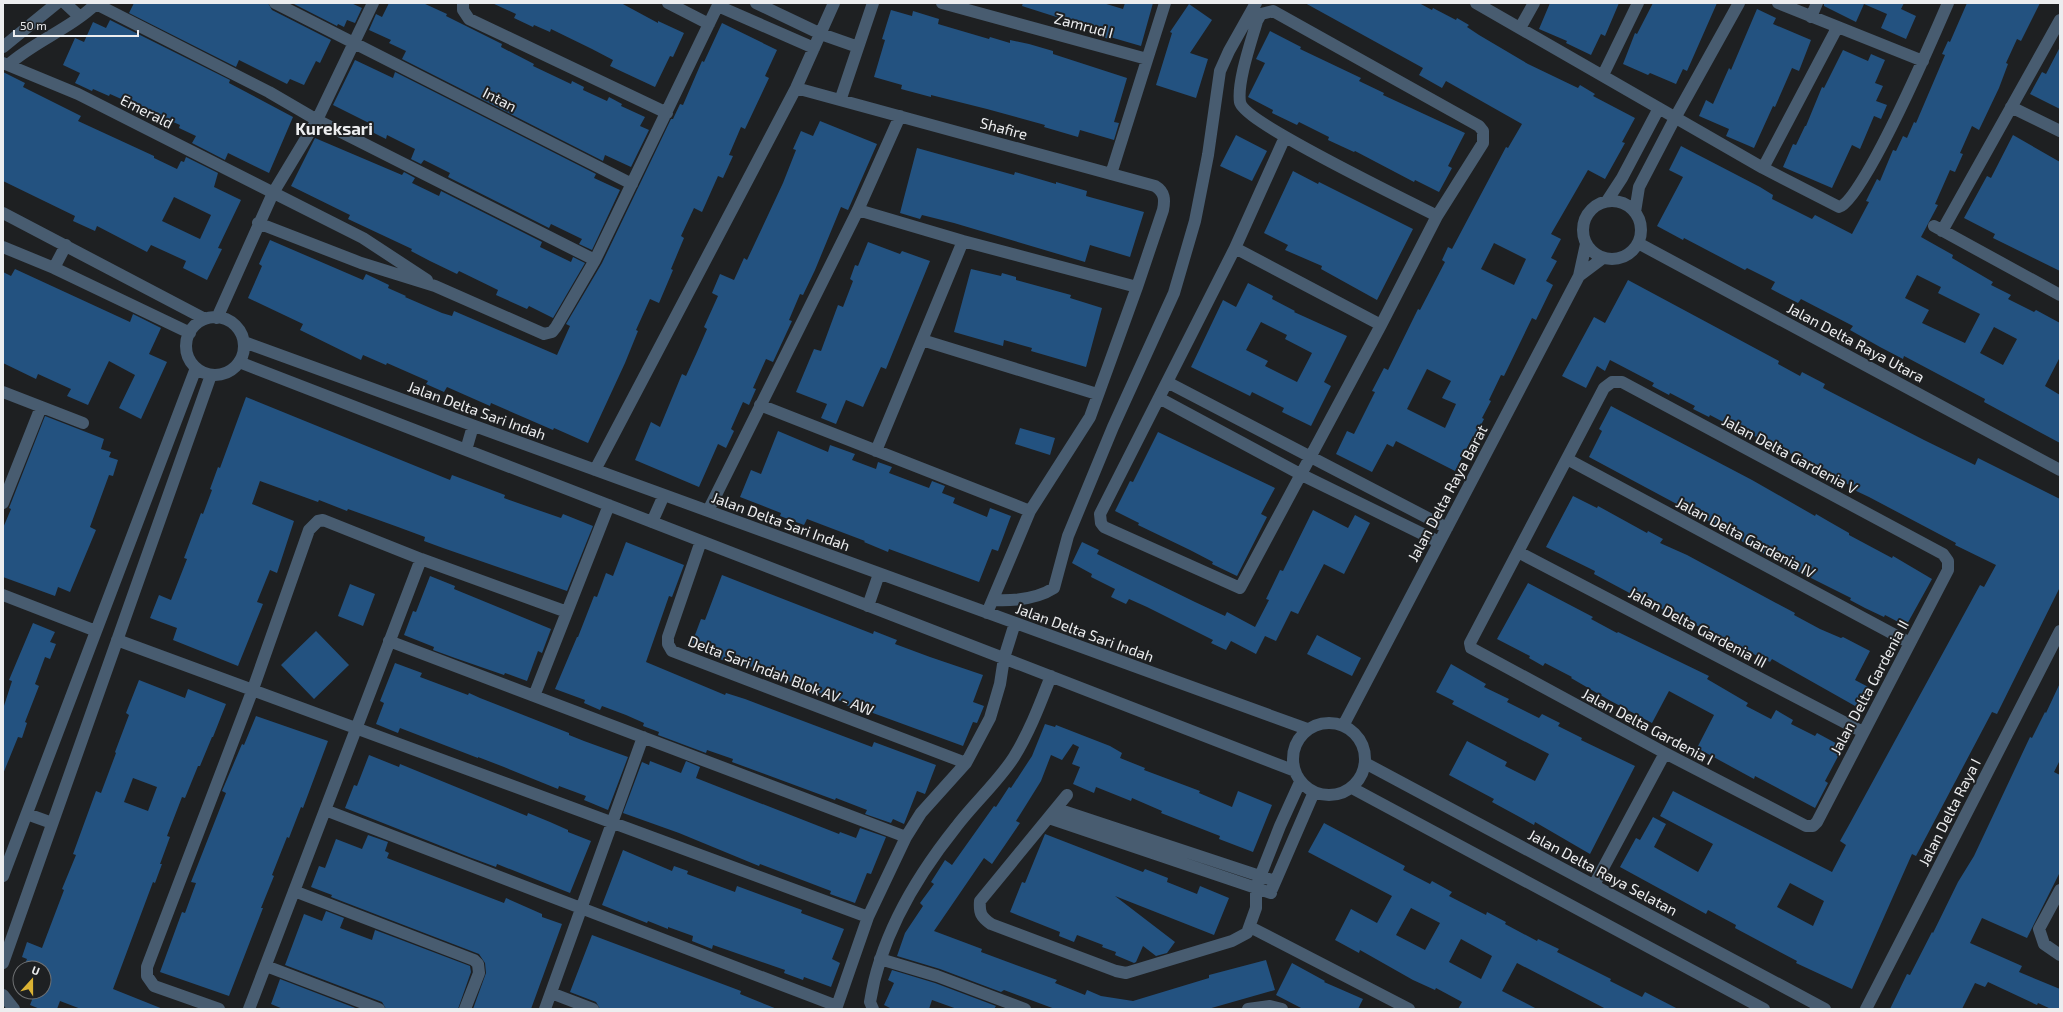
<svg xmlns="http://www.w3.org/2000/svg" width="2063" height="1012" font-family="'Exo 2',sans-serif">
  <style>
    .building { fill: #235280; fill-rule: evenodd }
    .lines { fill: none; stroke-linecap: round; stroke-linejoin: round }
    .minor { stroke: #485c70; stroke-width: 12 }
    .labels { text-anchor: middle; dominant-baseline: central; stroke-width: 4; stroke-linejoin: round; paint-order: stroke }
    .street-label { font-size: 15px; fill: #ecedef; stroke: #1e2022 }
    .quarter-label { font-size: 17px; font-weight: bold; fill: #ecedef; stroke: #1e2022 }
  </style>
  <rect width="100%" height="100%" fill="#1e2022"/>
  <path class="building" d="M134,3H268L272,10L331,40L320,63L316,61L304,85L290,79L287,84L239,60L236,67L129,13Z
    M292,3H351L362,8L355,23L347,20L344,27L338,24L337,26Z
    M389,3H423L447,14L446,16L502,44L501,47L534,64L533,66L571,84L572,81L584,87L583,90L607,101L609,97L622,104L621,106L645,117L640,126L649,130L631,167L605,155L603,161L402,59L406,51L389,43L391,40L369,30L376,14L382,17Z
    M492,3H621L658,23V21L684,33L673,57L670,56L655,87L610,66L613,60L592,49L551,29L550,32L534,25L533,27L514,18L516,14Z
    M1023,3H1103L1123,9L1125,3H1153L1141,46L1110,37L1109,39L1093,34L1094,29L1022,6Z
    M1305,3H1419L1432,10L1433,8L1456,20L1457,18L1469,25L1467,27L1479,35L1528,64L1578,88L1580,85L1595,94L1593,96L1635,118L1622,142L1625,143L1605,179L1588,170L1551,234L1561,239L1551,258L1557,261L1546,281L1553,285L1536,320L1532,318L1504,376L1501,375L1489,400L1491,401L1482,418L1484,419L1475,437L1473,436L1455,471L1396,441L1393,447L1387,444L1372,472L1336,454L1347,431L1354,434L1375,392L1372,391L1384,368L1388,370L1418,309L1420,310L1445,262L1442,260L1448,247L1452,249L1506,147L1508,148L1522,124L1446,81L1442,88L1419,75L1423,68ZM1494,243L1526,259L1514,285L1481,269ZM1427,369L1451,381L1442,398L1456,404L1445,428L1407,409Z
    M1550,3H1619L1605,36L1601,34L1591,55L1566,43L1567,41L1539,29Z
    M1653,3H1717L1687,71L1683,69L1676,84L1650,73L1648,75L1623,64L1635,33L1637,34Z
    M1824,3H1904L1901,9L1916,16L1906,39L1881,28L1887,14L1864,4L1856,22L1824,6Z
    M1967,3H2040L2021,41L2017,39L2006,63L2008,64L1999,88L1979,130L1972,126L1960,153L1963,154L1955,172L1950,170L1935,204L1938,205L1921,237L1953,255L1952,258L1993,282L1991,285L2011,295L2008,299L2034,312L2036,310L2060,323V357L2045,386L2060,395V443L1984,402L1985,399L1904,356L1903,359L1880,347L1850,330L1853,326L1801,299L1798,303L1771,289L1775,282L1747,268L1745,270L1684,238L1683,240L1657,226L1683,177L1669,170L1681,146L1760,187L1773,195L1772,199L1812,219L1815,215L1852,234L1869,202L1866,201L1877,179L1880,181L1893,150L1896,151L1903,136L1907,138L1914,122L1916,123L1945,55L1942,54L1948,41L1950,42ZM1917,275L1941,287L1938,293L1980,314L1965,343L1922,323L1929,310L1905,298ZM1994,327L2017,339L2003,365L1980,353Z
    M1189,4L1212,20L1190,53L1208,59L1196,98L1156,85L1172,33L1170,32Z
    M1757,9L1776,18L1773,24L1811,40L1799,71L1792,68L1775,107L1773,106L1754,148L1726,136L1729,129L1699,116L1706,100L1713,104L1729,68L1731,70Z
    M891,10L912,16L913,11L939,19L938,24L989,39L990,37L1010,43V40L1029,44L1053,51V54L1127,78L1114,122L1119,123L1114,140L1080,130L1078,137L1044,127L1045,125L987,109L931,95V97L901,89L902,85L874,77L885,40L882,39Z
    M110,20L230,80L229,83L293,117L269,173L228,153L225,160L192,143L196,136L179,128L180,125L110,94L109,96L93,89L92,91L75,83L80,73L63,65L75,38L84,42L93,22L106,28Z
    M722,23L777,50L765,76L769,78L745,129L741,127L729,155L733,156L723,178L718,176L702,212L694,208L681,236L684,238L671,269L673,270L659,303L650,299L636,330L638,331L625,363L588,443L554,428L553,430L491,403L490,406L447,387L444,392L426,384L428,381L387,363L386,365L363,355L361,360L300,330L303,324L248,298L262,266L259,264L270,240L363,280L366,274L389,285L388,288L406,296L405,297L442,313L452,316L454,311L557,355L570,326L566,324L602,263L671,119H673L680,104L683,105L702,61L704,62Z
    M1270,31L1301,47L1300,49L1361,78L1359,81L1384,93L1383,95L1465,133L1448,166L1452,168L1439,192L1415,180L1414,182L1355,151L1354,152L1328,140L1329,137L1299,122L1297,125L1272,113L1273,110L1248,97L1265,63L1256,59Z
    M2060,47V109L2030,94L2042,72L2046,74Z
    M1843,50L1868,61L1871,54L1885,60L1875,83L1883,86L1876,101L1887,105L1881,119L1874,116L1860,149L1852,145L1832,188L1783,167L1793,144L1796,145L1805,126H1806L1822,87L1824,88Z
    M355,60L393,78L395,72L596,174L594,178L620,190L592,250L579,244L582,239L551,224L549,228L448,177L450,173L424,160L421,164L411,159L415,149L387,135L386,139L370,131L371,124L333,105Z
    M3,72L25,83L23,87L81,116L78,121L154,156V158L177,169L181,161L184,162L186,157L218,173L214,187L241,200L218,248L222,249L207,280L183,268L186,261L151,245L147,252L97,226L95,231L73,221L75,216L3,181ZM174,197L211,215L200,239L162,221Z
    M820,121L877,144L848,210L841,207L815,270L803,295L800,294L789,320L792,321L773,362L766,359L753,388L756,389L749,405L743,402L731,429L734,431L726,448L718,444L699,487L635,460L651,422L660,427L682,374L686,376L697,352L707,329L704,327L718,296L712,293L720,274L734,280L744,258L747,260L783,183L796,150L793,149L801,131L813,136Z
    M1236,135L1267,151L1252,181L1220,166Z
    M2013,135L2060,162V271L1993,238L1995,234L1964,218L1987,176L1991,178Z
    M315,138L402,175L404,172L415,178L412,183L439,196L441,191L542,242L540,247L571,262L573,257L585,263L553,318L529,306L527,309L496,295L498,290L459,271L457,274L430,261L411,251L412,249L348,219L350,215L291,186Z
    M917,148L1014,175L1015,172L1056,184V182L1087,191L1086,196L1144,212L1130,257L1090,245L1085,262L954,223L922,215L920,219L900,213Z
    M1293,171L1318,184L1319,182L1413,229L1377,300L1321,269L1322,266L1285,250L1288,245L1264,233Z
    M868,242L900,254L902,251L930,261L886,369L881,367L863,407L846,400L836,424L821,418L827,404L796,392L814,349L821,351L838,305L843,307L853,281L850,279L855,265L858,266Z
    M15,269L130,322L133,314L161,328L149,354L167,362L141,419L119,408L135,375L109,361L88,405L67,396L71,389L38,374L36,379L3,363V272L11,276Z
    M971,269L1001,276L1002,273L1016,277V280L1071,295L1070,298L1102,308L1086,367L1031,351L1032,348L1004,340L1003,346L954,332Z
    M1628,280L1779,361L1778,364L1800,376L1802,372L1825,384L1823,388L1924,440L1975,465L1978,458L2060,499V587L1997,714L1992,712L1916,856L1912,854L1852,989L1796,963L1797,961L1735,928L1736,925L1708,910L1706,914L1620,867L1636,838L1640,840L1653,817L1666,824L1654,847L1698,872L1713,844L1660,816L1673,791L1832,872L1846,845L1840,841L1849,825L1980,585L1984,587L1996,565L1955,545L1956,543L1869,497L1852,489L1853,487L1786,451L1727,423V424L1710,415L1709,417L1693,409L1695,406L1670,393L1669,395L1652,386L1654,383L1610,360L1605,371L1597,366L1586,388L1562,376L1594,317L1605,323ZM1790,883L1824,901L1813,926L1777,907Z
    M1248,283L1273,296L1272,299L1295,311L1294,312L1347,336L1324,382L1331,386L1311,426L1282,412L1284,408L1252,392L1250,396L1191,367L1223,300L1236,307ZM1261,322L1287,335L1285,339L1312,353L1297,382L1265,366L1268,361L1246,350Z
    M246,397L450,480L452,475L505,495L504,498L535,509L561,518L563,514L593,526L567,591L443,548L424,541L425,537L398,527L348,509L347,511L319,500L318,502L260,481L252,504L294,521L277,573L270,570L257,602L263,604L238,666L173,640L177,628L150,618L159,595L171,600L187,559L184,558L201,513L203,514L212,490L210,489L218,467L220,468Z
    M1611,406L1752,480L1815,516L1816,514L1828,521L1849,533V535L1892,558L1893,556L1932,579L1906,626L1885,615L1884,617L1865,608L1850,600L1851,598L1787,566L1748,545L1728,533L1729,532L1589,457L1602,431L1599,429Z
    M45,416L104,439L101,449L111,452L109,457L118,460L113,476L109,475L90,527L96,530L70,592L58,587L55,596L3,577V528L11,509L9,508Z
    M1020,428L1055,438L1050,455L1015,444Z
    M778,431L828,452L830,445L855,454L852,460L876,469L878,462L892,467L889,473L929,488L932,481L945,486L942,493L955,498L953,503L987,517L990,508L1011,516L998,551L992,549L979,582L889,549L888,552L864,542L865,541L807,519L804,525L780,516L781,513L740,497L751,470L761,474Z
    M1158,432L1275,488L1261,514L1267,517L1237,576L1212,564L1213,562L1190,550L1138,525L1139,523L1115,511L1130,481L1133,482Z
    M1573,496L1597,508L1598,506L1647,533L1648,531L1663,539L1660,543L1687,555L1776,603L1795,613L1794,615L1820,629L1841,638L1843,637L1870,651L1855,680L1874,690L1864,711L1772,659L1770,662L1729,642L1727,644L1707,633L1708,631L1637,597L1594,574L1595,571L1546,547Z
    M1313,510L1348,528L1355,515L1370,523L1344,574L1324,564L1298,614L1291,611L1276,641L1265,636L1256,654L1231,641L1226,650L1211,643L1213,640L1147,607L1129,599L1126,604L1111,597L1115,589L1091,577L1092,574L1072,563L1082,542L1099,550L1097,554L1195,602L1225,616L1227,612L1255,627L1269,600L1266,599L1280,570L1283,571Z
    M626,542L684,565L672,597L669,596L646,662L725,695L726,693L745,699L872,747L874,742L936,765L925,794L917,791L904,824L893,819L891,823L865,814L867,810L836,798L835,800L732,762L733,759L707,750L706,753L658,735L659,732L643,726L644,723L626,715L602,706L600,710L584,703L585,700L555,689L577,637H578L594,596L597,597L606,573L613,576Z
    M722,575L873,634L874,631L897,640L895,644L930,657L983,675L973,702L984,706L977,723L973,722L963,746L862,709L861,711L846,705V703L755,668L734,661L733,664L717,658L719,653L692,643L701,619L705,620Z
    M430,576L455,586L454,589L551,629L542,653L538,651L527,681L505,673L504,675L455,658L433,650L434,647L404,635L413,611L416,612Z
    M1528,583L1593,617L1591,619L1617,633L1618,632L1709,676L1707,679L1748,703L1746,706L1771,719L1776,710L1793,720L1791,724L1815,736L1817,733L1843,747L1825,781L1828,783L1815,808L1755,776L1754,779L1697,748L1714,715L1669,691L1652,723L1609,700L1571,678L1572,677L1545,663L1543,666L1529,658L1530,656L1497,639Z
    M350,584L375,594L363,626L338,616Z
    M33,623L55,632L50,642L56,644L50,659L45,657L35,684L39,686L25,722L27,723L22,738L18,737L3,774V709L12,681L9,680Z
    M316,631L349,665L314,699L281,665Z
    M1317,635L1361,658L1352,676L1307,654Z
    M395,663L422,673L420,677L468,695L469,693L480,698L569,733V735L584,741L628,757L608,810L584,800L586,796L559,786L558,789L504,767L478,757V758L400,728L398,733L376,724L384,703L380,701Z
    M1451,664L1486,684L1484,687L1509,699L1507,702L1539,718L1542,714L1560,723L1558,726L1582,738L1581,740L1635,766L1590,854L1535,822L1534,825L1516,815L1492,802L1494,799L1449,775L1467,741L1507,762L1505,766L1535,781L1549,754L1452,704L1454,701L1436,692Z
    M139,680L185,698L188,689L226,704L213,737H212L200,766H198L185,798L182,797L167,836L170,837L160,864H162L155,883L153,882L113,989L163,1009H81L60,1001L57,1009H40L30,1005L35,992H44V968H23L27,959L22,957L27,942L42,948L64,890L62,889L76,855L73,854L85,821L96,791L101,793L116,753L115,752L129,715L126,713ZM133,778L157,787L148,811L124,802Z
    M2060,683V760L2054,772L2060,775V872L2027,938L1982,918L1970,943L2022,966L2019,972L2060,989V1009H2051L2038,1003L2037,1005L1988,982L1985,987L1975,983L1962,1009H1890L1907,974L1910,975L1932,932L1933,933L1958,882L1974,856L2030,737L2032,738L2045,712L2046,713Z
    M256,716L328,741L303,808L301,807L289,838L287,837L272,875L274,876L261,908H263L229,996L160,972L182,912L185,913L196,883L191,882L226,793L222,791L242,744L244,745Z
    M1045,724L1055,727L1056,725L1110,746L1122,753L1120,758L1145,768L1144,770L1200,791L1199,793L1232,807L1238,791L1272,805L1253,852L1219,839L1220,836L1161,813L1162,811L1132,798L1131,801L1096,787L1094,793L1073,784L1080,767L1072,764L1079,747L1073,744L1062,760L1051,755L1041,781L1016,821L1020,823L992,864L984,858L934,931L982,949L981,952L1057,980L1055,983L1085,995L1087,990L1101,996L1133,1001L1209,978V975L1266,960L1275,990L1208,1009H1055L1004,990L1001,992L940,969L897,956L905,933L923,906L920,903L934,884L931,882L945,860L952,865L994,806L996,807L1009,787L1011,788L1032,756Z
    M369,755L399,767L400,764L527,816L528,813L550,822L568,830V832L591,841L570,893L497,864L496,867L469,857L345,808L354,785L357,786Z
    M650,761L681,773L686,761L700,767L696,778L839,834L840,832L856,838L860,828L886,837L871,874L867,873L855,903L830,894L831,891L760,864L759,866L679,833L623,813L642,762L649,765Z
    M1324,823L1405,866L1403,870L1430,884L1432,881L1452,892L1449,896L1486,915L1487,912L1506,922L1505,924L1537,941L1538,939L1559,949L1557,952L1611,979L1610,981L1642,997L1645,992L1678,1009H1606L1517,963L1502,991L1537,1009H1458L1462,1002L1436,988L1435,990L1413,980L1360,950L1359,953L1335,940L1351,909L1377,923L1392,896L1308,852ZM1411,908L1440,923L1425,950L1396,935ZM1461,939L1492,956L1481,979L1449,962Z
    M1045,834L1143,872L1145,869L1168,878L1167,882L1197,894L1200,886L1229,898L1214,935L1115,896L1175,942L1167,953L1156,956L1143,946L1136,962L1134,963L1115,955L1116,952L1102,947L1103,945L1077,935L1074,942L1059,936L1060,932L1010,912L1022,882L1025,883Z
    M368,835L388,842L385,851L389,853L387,858L504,903L506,898L542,914V917L562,924L531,1009H473L486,973L485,963L479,954L331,897L332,895L311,887L319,866L325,868L336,839L362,849Z
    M623,850L672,871L674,866L688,871L687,874L735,892L737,886L802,910L801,913L844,929L832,959L840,963L831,987L804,977L803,980L784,973L785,970L713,945L712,949L692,941L693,936L668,927V929L648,921L647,923L602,905Z
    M326,911L344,918L340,928L372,940L375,930L470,966L471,972L458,1009H386L382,1002L285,965L304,914L322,921Z
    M592,935L741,991L740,994L777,1009H600L596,1002L570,992Z
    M1292,963L1325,981L1324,982L1363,999L1358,1009H1303L1276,995Z
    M892,970L935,983L996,1006L994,1009H957L932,1000L929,1009H892L884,1005L894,983L888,980Z
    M280,979L358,1009H283L271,1004Z"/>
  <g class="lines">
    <path class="minor" d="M65,3L80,17
      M275,3L632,184
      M463,3V10L469,19L667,113
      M668,3L709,24
      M756,3L821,34L858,47
      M942,3L1147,59
      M1476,3L1763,168L1839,207C1863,202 1935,33 1948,3
      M1778,3L1923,61
      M96,4L269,92L317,120L595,260
      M718,6L814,48
      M1811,17L1817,3
      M1520,28L1534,3
      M3,47L57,3
      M3,63L78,94L363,238L427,280
      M8,65C35,41 70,29 97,3
      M1603,75L1638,3
      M796,88L1155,186C1165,192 1165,200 1163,210L1137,287L1090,417L1030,511L987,613
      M841,98L873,3
      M2011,107L2060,131
      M1285,137L1235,248L1100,514L1101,523L1104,527L1240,588L1381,325L1437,216L1483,143V131L1479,126L1273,11L1261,14L1257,21C1251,42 1237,82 1240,102C1243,122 1410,202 1437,216
      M1763,168L1837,28
      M1111,174L1165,3
      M1607,201L1622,178L1659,108
      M1583 230a29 29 0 1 1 58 0a29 29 0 1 1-58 0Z
      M858,210L963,241L1137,287
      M1635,212L1639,187L1675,118L1739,3
      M3,213L205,319
      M258,223L361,263L435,286L544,334L552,332L556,327L595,260L719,3
      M1934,226L2060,295
      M1942,231L2060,20
      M1638,243L2060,470
      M3,247L54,268L190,333
      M1235,248L1381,325
      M54,268L66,245
      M1579,276L1603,258
      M186 346a29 29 0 1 1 58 0a29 29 0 1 1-58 0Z
      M217,318L273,193L317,120L373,3
      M922,340L1097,394
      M244,342L1307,729
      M239,362L1295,771
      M1167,382L1447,528
      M1612,382H1622L1943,554L1948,561V570L1817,822L1813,826H1806L1665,753L1471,648L1470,643L1604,388Z
      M3,392L83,423
      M1159,398L1302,475L1439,542
      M760,405L1030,511
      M466,450L473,426
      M876,451L963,241
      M1567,459L1910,643
      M595,470L796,88L834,3
      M3,503L41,407
      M708,511L858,210L900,116
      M652,522L664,495
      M701,541L668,637V644L672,651L966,763
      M1518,552L1863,732
      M3,595L96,631
      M993,600C1013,601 1037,599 1054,588L1068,536L1113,427L1174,293L1195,221L1208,155L1220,71L1229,51L1256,3
      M868,606L879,574
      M117,640L868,917
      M389,641L906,837
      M534,696L609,505
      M1293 759a36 36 0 1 1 72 0a36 36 0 1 1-72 0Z
      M1343,726L1579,276L1586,244
      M1365,763L1825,1009
      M1352,788L1764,1009
      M1067,795L980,901C979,913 981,917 991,924L1116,971L1126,973L1232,941L1247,933L1256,908V887L1280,826L1300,782
      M1057,809L1275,881
      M325,810L837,1006
      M27,814L52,823
      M1049,818L1271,893
      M3,876L196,368
      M1594,885L1665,753
      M1272,889L1314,792
      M2060,890L2039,929L2044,944L2060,955
      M294,891L474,960L478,964L479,973L465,1009
      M1250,927L1409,1009
      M880,959L937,976L1025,1009
      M3,963L211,375
      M266,966L379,1009
      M551,993L593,1009
      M3,995L14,1009
      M219,1009L154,986L147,976V967L253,689L309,530L318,521L323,520L421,559L567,612
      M249,1009L421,559
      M545,1009L643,737
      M836,1009L868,917L906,837L921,813L966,763L990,718L1000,684L1004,658L1015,623
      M873,1009L870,1002C880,938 916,877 956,827C974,803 998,782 1014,757C1030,731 1040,704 1051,676
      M1248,1009L1270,1006L1282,1009
      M1866,1009L2060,631"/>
  </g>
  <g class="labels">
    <g class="street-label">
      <text transform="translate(1084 25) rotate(15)">Zamrud I</text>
      <text transform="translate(500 99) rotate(27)">Intan</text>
      <text transform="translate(147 111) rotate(27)">Emerald</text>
      <text transform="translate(1004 128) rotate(15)">Shafire</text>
      <text transform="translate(1856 342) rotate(28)">Jalan Delta Raya Utara</text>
      <text transform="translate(477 410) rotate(20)">Jalan Delta Sari Indah</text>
      <text transform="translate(1790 454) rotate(28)">Jalan Delta Gardenia V</text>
      <text transform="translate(1447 493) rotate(-62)">Jalan Delta Raya Barat</text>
      <text transform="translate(781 521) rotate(20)">Jalan Delta Sari Indah</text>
      <text transform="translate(1746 537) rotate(28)">Jalan Delta Gardenia IV</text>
      <text transform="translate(1698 627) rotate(28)">Jalan Delta Gardenia III</text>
      <text transform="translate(1085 632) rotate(20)">Jalan Delta Sari Indah</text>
      <text transform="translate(781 675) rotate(21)">Delta Sari Indah Blok AV - AW</text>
      <text transform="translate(1869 687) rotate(-62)">Jalan Delta Gardenia II</text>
      <text transform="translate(1648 726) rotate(28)">Jalan Delta Gardenia I</text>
      <text transform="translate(1949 812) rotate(-63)">Jalan Delta Raya I</text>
      <text transform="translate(1603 872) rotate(28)">Jalan Delta Raya Selatan</text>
    </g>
    <g class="quarter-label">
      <text x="334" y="128">Kureksari</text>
    </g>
  </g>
  <rect width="2063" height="1012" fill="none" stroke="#ecedef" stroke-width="8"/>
  <g transform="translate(32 980) rotate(21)"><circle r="19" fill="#1e2022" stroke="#707274"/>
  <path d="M0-3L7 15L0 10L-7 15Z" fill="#dbb233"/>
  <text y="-6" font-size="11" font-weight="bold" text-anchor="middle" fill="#ecedef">U</text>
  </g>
  <path d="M14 30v6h124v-6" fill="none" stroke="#ecedef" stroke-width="2"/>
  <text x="20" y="30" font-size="12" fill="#ecedef" stroke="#1e2022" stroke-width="3" paint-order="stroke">50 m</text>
</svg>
